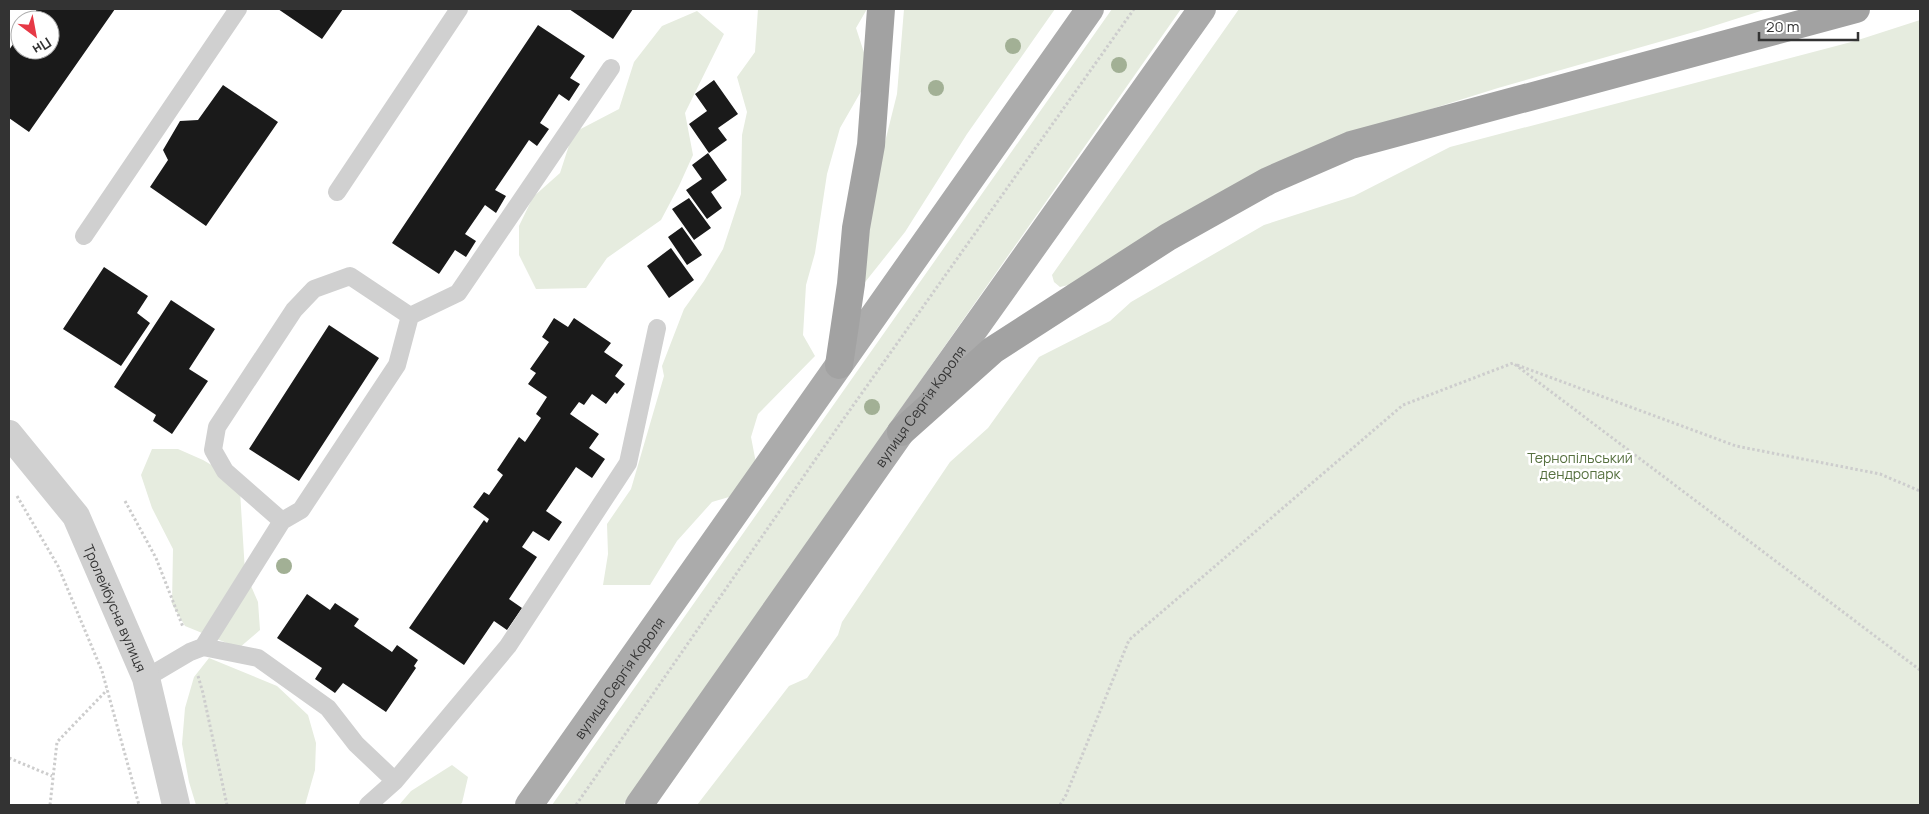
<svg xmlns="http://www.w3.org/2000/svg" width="1929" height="814" font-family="Manrope,sans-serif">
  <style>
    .green { fill: #e6ecdf }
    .building { fill: #1a1a1a }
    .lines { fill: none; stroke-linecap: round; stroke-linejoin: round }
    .path { stroke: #cdcdcd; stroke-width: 3; stroke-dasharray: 2.5 2.5; stroke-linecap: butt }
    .service { stroke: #d0d0d0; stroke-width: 18 }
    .minor { stroke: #d0d0d0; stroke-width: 28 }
    .primary { stroke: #ababab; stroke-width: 28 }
    .trunk { stroke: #a2a2a2; stroke-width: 28 }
    .tree { fill: #a2b095 }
    .labels { text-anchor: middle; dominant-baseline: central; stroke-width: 5; stroke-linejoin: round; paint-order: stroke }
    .street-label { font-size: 14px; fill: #333; stroke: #fff }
    .park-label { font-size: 14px; fill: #56703f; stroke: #fff }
  </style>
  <rect width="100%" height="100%" fill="#fff"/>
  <path class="green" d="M758,9H867L856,28L871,74L840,128L827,174L815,253L806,285L803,335L815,356L758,414L751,437L756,463L743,485L729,497L712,502L677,541L650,585H603L608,554L607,524L631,489L664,376L662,366L684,309L704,281L723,249L741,194L742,135L747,112L737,77L755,52Z
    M904,9H1055L967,134L905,232L858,291L874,186L897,94Z
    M1112,9H1181L623,805H552Z
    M1239,9H1767L1701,30L1498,88L1396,120L1073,284L1060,287L1054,282L1052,275Z
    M697,11L724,34L685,113L693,155L679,186L661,220L607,258L586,288L536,289L519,255V226L533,197L560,173L573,133L619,109L634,62L662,26Z
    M1920,20V805H697L789,686L807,678L838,635L842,622L950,462L988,428L1039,357L1110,321L1131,302L1264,225L1354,196L1450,147L1855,41Z
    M152,449H178L203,460L232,477L240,491L245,572L258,602L260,630L239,648L185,626L172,604L173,549L152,508L141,475Z
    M209,658L277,686L308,715L316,743L315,770L305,805H196L189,782L182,744L185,708L194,677Z
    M452,765L468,777L462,803L459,805H399L411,791Z"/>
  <path class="building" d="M37,9H115L29,132L9,118V50L20,34V50H50V20H30Z
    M278,9H343L322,39Z
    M569,9H633L613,39Z
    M538,25L585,56L570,78L580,84L569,101L559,94L540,123L549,129L537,146L529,140L495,190L506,196L496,213L485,205L465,234L476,241L466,257L455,250L439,274L392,243Z
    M714,80L738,114L718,128L727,140L709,153L689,124L707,111L695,94Z
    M223,85L278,122L206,226L150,187L168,160L163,150L180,121L198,120Z
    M708,153L727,180L711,192L722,208L707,219L686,190L702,179L692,165Z
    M689,198L711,228L694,240L672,209Z
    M682,227L702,255L687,265L668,237Z
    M671,248L694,280L669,298L647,266Z
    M104,267L148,296L137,313L150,323L121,366L63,329Z
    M171,300L215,329L189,369L208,381L172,434L153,421L156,415L114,387Z
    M554,318L568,327L574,318L611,343L604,352L623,365L615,376L625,384L617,394L615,392L606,404L592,394L584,405L579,402L570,414L599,434L589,448L605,459L592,478L576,467L546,511L562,522L549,541L533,531L522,547L537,557L509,599L522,608L507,630L494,621L464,665L409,628L484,520L487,523L489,519L473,507L484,492L489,495L503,475L497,470L519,437L525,442L541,418L536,414L547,397L528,384L536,373L530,369L549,342L542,337Z
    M329,325L379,358L299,481L249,449Z
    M307,594L330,610L335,603L359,619L354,626L392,652L397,645L418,660L414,666L416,668L386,712L343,683L335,693L315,679L322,668L277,638Z"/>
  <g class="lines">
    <path class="path" d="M1517,365L1736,446L1880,474L1920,491
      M17,496L58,566L102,671L139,805
      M125,501L156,558L183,627
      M198,676L203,693L227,805
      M9,758L52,776
      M50,805L57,742L107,690
      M576,805L840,424L1134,9
      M1060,805L1066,795L1129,640L1403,405L1513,363L1920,670"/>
    <path class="service" d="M337,192L459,9
      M84,236L238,9
      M410,316L458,293L611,68
      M282,521L301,510L397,365L410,316
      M203,647L258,658L328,708L356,744L395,781
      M146,678L190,652L203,647L282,521L225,471L213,450L217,427L294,310L314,289L350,276L410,316
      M368,805L395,781L508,646L628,463L657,328"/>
    <path class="minor" id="s1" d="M9,434L76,516L146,678L176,805"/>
    <g class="primary">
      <path id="s2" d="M529,805L1090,9"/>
      <path id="s3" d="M639,805L901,432L1202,9"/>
    </g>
    <path class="trunk" d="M839,365L851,284L856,228L871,145L881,9
      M901,432L993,350L1168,237L1268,181L1351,145L1856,9"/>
  </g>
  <g class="tree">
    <circle cx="1013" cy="46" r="8"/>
    <circle cx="1119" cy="65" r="8"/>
    <circle cx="936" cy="88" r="8"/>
    <circle cx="872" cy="407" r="8"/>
    <circle cx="284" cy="566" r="8"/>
  </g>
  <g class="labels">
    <g class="street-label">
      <text stroke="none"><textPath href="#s3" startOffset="488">вулиця Сергія Короля</textPath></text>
      <text stroke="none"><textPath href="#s1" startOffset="206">Тролейбусна вулиця</textPath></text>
      <text stroke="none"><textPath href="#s2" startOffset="156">вулиця Сергія Короля</textPath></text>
    </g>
    <g class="park-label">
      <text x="1580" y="457">Тернопільський<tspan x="1580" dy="16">дендропарк</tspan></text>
    </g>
  </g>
  <rect width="1929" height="814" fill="none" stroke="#333333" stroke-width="20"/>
  <g transform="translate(35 35) rotate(148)"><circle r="24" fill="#ffffff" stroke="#adadad"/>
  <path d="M0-4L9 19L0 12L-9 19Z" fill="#e63946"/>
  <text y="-8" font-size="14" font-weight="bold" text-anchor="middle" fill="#333333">Пн</text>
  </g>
  <path d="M1759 32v8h99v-8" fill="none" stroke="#333333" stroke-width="2.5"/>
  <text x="1766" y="32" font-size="15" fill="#333333" stroke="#ffffff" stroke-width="4" paint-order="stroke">20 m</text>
</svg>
